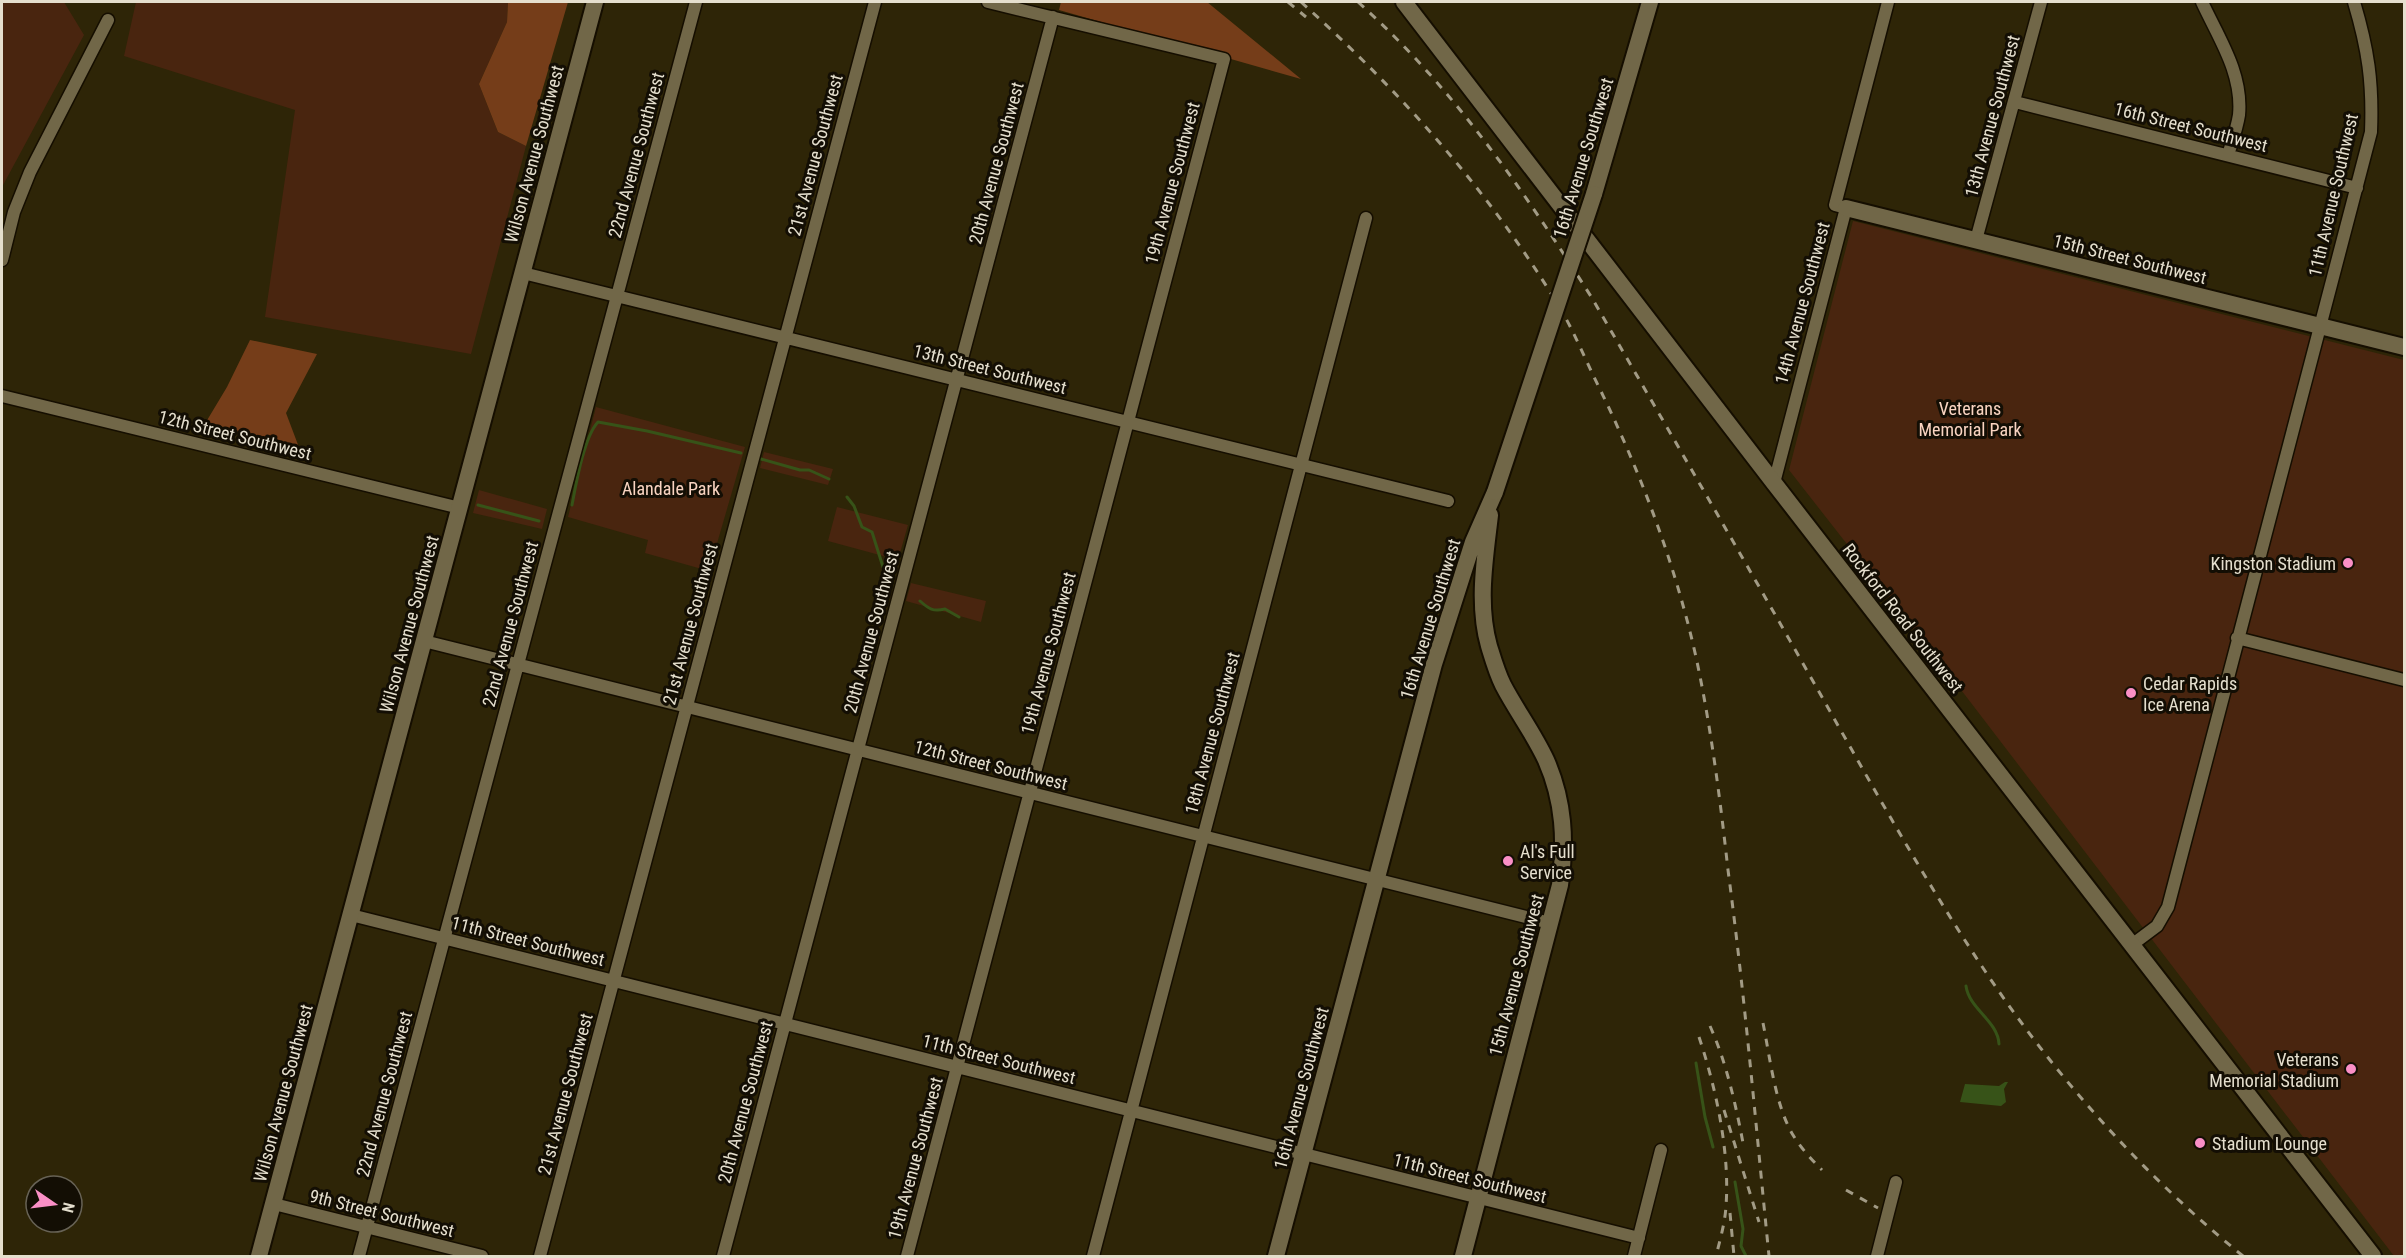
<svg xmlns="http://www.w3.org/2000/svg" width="2406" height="1258" font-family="'Roboto Condensed',sans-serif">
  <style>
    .green { fill: #49250f }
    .forest { fill: #753d19 }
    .water { fill: #375318 }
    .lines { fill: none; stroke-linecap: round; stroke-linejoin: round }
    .stream { stroke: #375318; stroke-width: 3 }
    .street-casing { stroke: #150e00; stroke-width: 15 }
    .secondary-casing { stroke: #150e00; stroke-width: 20 }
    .street { stroke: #716748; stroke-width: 12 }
    .secondary { stroke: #716748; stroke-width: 16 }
    .rail { stroke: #a29b85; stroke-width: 3; stroke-dasharray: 8 8; stroke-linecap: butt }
    .secondary-bridge-casing { stroke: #150e00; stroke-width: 20; stroke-linecap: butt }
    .secondary-bridge { stroke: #716748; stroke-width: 16 }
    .poi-dot { fill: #fa8fc6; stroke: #130e04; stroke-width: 2 }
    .labels { text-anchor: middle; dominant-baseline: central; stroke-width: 6; stroke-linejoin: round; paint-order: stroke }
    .street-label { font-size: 18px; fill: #e5dfce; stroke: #130e04 }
    .park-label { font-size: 18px; fill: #f9d4c1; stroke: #130e04 }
    .poi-label { font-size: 18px; fill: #e5dfce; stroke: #130e04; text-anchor: start }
  </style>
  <rect width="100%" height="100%" fill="#2e2507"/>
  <path class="green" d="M2,2H64L84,35L2,187Z
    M136,2H508L507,22L479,84L498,132L526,146L471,354L265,317L295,110L124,56Z
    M1853,221L2404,360V1256H2394L1965,695L1789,470Z
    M596,407L745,447L709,571L645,553L648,540L568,517Z
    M764,452L833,469L828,485L760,468Z
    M479,490L547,509L542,529L473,513Z
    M837,507L908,525L898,560L828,541Z
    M911,583L986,601L981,622L906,601Z"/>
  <path class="forest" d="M508,2H568L526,146L498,132L479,84L507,22Z
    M1061,2H1207L1301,79L1059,10Z
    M250,340L317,354L286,413L300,450L206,422L227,387Z"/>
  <path class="water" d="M2005,1082H2008L2004,1089L2006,1102L2001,1106L1960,1102L1965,1084L1999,1086Z"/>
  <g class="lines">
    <path class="stream" d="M761,459L800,470H809L829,479
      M847,497L854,506L862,527L872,532L883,567
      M478,505L539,521
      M572,505C576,484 584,437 598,422L647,431L741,453
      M920,601C929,609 933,612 945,609L959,617
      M1966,986C1969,1009 1998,1021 1999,1044
      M1696,1063L1705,1117L1713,1147
      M1735,1182L1743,1229L1741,1246L1746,1256"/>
    <g class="street-casing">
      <path id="street" d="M2202,2C2218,37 2243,73 2239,115C2237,128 2232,142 2228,155
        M2015,102L2357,188
        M1976,240L2041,2
        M2,260L14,212L30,172L108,20
        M523,273L1448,501
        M2,396L460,508
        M1774,483L1846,208L1835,205L1888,2
        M2237,638L2404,680
        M424,641L1550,923
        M351,915L1639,1238
        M2133,944L2157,926L2168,907L2371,132C2373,82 2368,49 2354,2
        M274,1204L482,1256
        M359,1256L696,2
        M540,1256L875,2
        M723,1256L1053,17
        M907,1256L1224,59L988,2
        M1093,1256L1366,218
        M1634,1256L1661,1150
        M1877,1256L1896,1182"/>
    </g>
    <g class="secondary-casing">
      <path id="secondary" d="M1404,2L1774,483L2373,1256
        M1594,194L1650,2
        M1846,208L2404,347
        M259,1256L595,2
        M1276,1256L1434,664L1473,542L1495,492
        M1463,1256L1560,885C1566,841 1564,801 1546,760C1534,734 1516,710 1503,685C1497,673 1493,659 1489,646C1477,604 1485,558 1490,515"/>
    </g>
    <use href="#street" class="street"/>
    <use href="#secondary" class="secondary"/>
    <path class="rail" d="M1288,2L1306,17
      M1301,2C1401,92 1490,192 1560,308C1573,330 1583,354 1594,377C1638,466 1674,559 1696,657C1711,727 1720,798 1728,870C1745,998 1756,1127 1769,1256
      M1358,2C1453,87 1524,191 1592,298C1666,426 1741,554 1814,683C1869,780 1923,878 1985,971C2056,1077 2143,1175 2243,1256
      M1763,1023C1770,1057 1775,1105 1793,1135C1801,1148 1811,1159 1822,1170
      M1710,1026C1727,1064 1736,1106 1744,1148
      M1699,1037C1716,1088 1730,1152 1726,1206C1725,1223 1720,1240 1716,1256
      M1724,1110L1759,1222
      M1846,1190L1878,1208
      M1730,1213L1734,1256"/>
    <g class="secondary-bridge-casing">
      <path id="secondary-bridge" d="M1495,492L1594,194"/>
    </g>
    <use href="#secondary-bridge" class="secondary-bridge"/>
  </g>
  <g class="poi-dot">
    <circle cx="2348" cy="563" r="6"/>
    <circle cx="2131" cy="693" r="6"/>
    <circle cx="1508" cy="861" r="6"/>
    <circle cx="2351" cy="1069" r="6"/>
    <circle cx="2200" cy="1143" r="6"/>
  </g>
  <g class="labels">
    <g class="street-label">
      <text transform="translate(1992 116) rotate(-75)">13th Avenue Southwest</text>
      <text transform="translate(2191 127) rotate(14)">16th Street Southwest</text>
      <text transform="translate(534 154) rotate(-75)">Wilson Avenue Southwest</text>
      <text transform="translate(636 155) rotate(-75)">22nd Avenue Southwest</text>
      <text transform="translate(815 155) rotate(-75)">21st Avenue Southwest</text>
      <text transform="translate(1583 158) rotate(-73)">16th Avenue Southwest</text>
      <text transform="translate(996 163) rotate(-75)">20th Avenue Southwest</text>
      <text transform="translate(1172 183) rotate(-75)">19th Avenue Southwest</text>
      <text transform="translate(2333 195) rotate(-77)">11th Avenue Southwest</text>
      <text transform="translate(2130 259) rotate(14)">15th Street Southwest</text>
      <text transform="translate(1802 303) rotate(-75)">14th Avenue Southwest</text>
      <text transform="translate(990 369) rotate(14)">13th Street Southwest</text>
      <text transform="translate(235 435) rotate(14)">12th Street Southwest</text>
      <text transform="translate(1903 618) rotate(52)">Rockford Road Southwest</text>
      <text transform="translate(1430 619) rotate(-73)">16th Avenue Southwest</text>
      <text transform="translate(409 624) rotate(-75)">Wilson Avenue Southwest</text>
      <text transform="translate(510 624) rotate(-75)">22nd Avenue Southwest</text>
      <text transform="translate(690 624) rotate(-75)">21st Avenue Southwest</text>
      <text transform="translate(871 632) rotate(-75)">20th Avenue Southwest</text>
      <text transform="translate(1048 653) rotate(-75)">19th Avenue Southwest</text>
      <text transform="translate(1212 733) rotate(-75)">18th Avenue Southwest</text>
      <text transform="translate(991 765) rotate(14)">12th Street Southwest</text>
      <text transform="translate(528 941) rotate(14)">11th Street Southwest</text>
      <text transform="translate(1516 975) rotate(-75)">15th Avenue Southwest</text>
      <text transform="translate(999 1059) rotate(14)">11th Street Southwest</text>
      <text transform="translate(1301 1088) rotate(-75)">16th Avenue Southwest</text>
      <text transform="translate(283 1093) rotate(-75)">Wilson Avenue Southwest</text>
      <text transform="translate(384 1094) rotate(-75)">22nd Avenue Southwest</text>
      <text transform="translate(565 1094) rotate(-75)">21st Avenue Southwest</text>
      <text transform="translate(745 1102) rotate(-75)">20th Avenue Southwest</text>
      <text transform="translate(915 1158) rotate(-75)">19th Avenue Southwest</text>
      <text transform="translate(1470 1178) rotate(14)">11th Street Southwest</text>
      <text transform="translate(382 1213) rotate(14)">9th Street Southwest</text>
    </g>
    <g class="park-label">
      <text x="1970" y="408">Veterans<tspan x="1970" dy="21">Memorial Park</tspan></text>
      <text x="671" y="488">Alandale Park</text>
    </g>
    <g class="poi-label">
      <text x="2336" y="563" text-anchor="end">Kingston Stadium</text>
      <text x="2143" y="683">Cedar Rapids<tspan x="2143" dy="21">Ice Arena</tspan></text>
      <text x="1520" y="851">Al's Full<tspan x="1520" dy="21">Service</tspan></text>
      <text x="2339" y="1059" text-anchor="end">Veterans<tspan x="2339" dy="21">Memorial Stadium</tspan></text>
      <text x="2212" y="1143">Stadium Lounge</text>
    </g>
  </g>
  <rect width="2406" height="1258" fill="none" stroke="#e5dfce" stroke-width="6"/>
  <g transform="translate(54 1204) rotate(104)"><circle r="28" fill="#130e04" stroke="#676255" stroke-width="1.5"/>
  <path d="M0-4.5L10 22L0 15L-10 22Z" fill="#fa8fc6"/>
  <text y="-9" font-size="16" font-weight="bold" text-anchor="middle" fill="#e5dfce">N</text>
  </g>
</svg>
